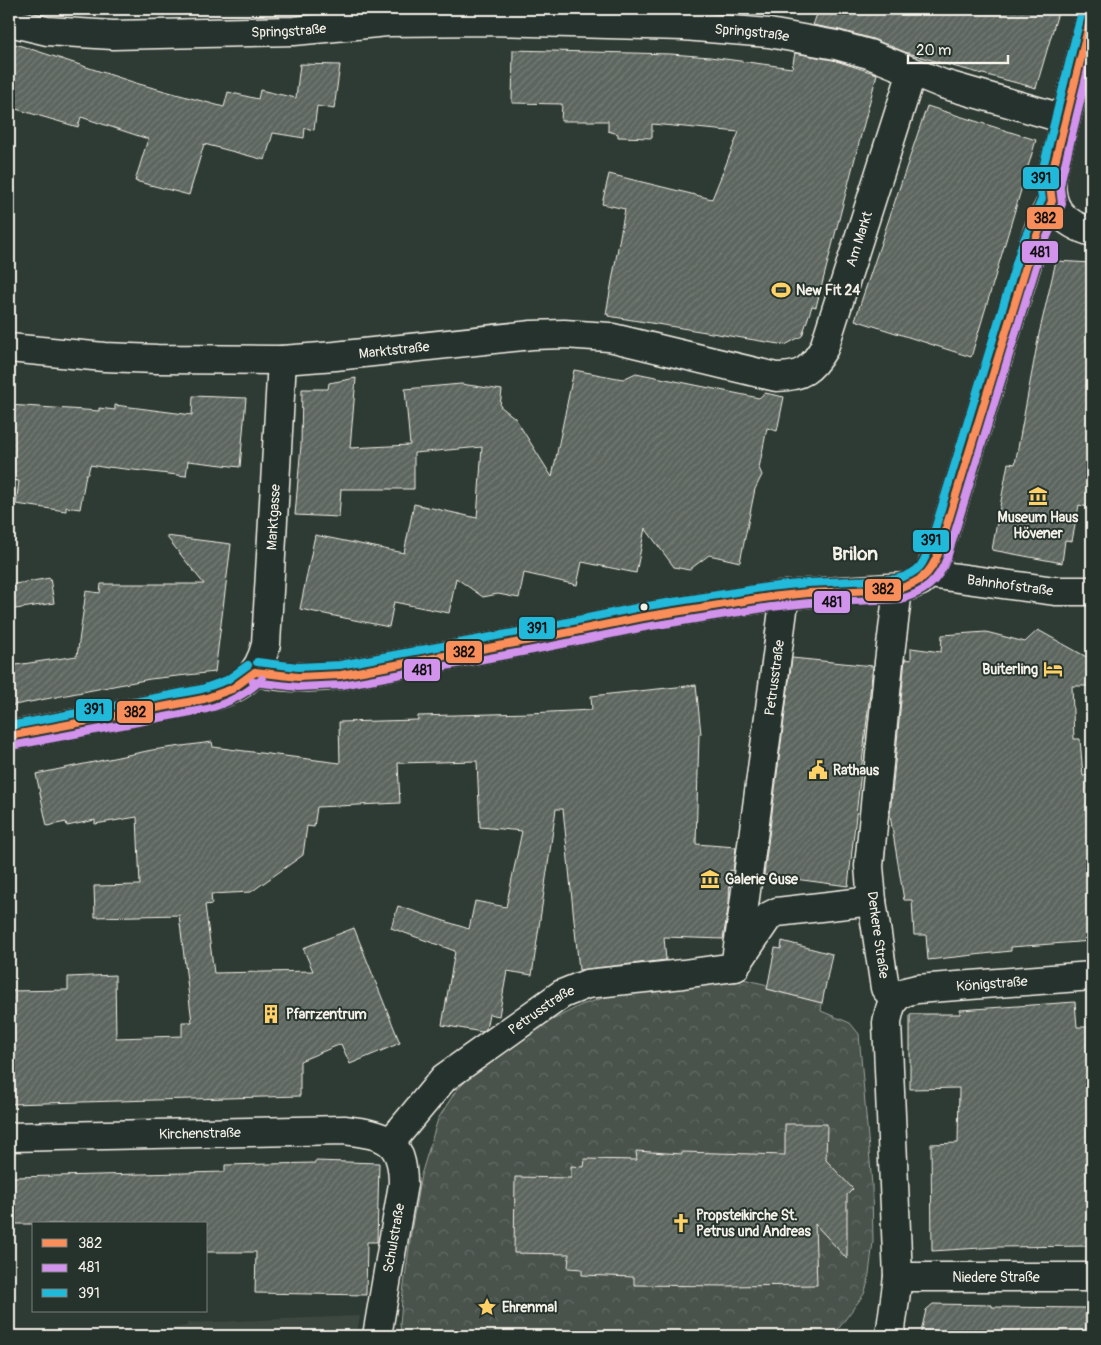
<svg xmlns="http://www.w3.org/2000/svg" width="1101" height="1345" font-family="Pangolin,sans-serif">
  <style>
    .built { fill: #3c4841 }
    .park { fill: url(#park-crowns); stroke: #9ea29a }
    .building { fill: url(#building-hatch); stroke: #f4f1e8 }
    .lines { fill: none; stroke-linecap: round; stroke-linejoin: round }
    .pedestrian-casing { stroke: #f4f1e8; stroke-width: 31 }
    .minor-casing { stroke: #f4f1e8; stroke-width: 31 }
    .pedestrian { stroke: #26332d; stroke-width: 28 }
    .minor { stroke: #26332d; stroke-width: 28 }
    .bus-1-casing { stroke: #26332d; stroke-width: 11 }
    .bus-2-casing { stroke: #26332d; stroke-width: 11 }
    .bus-3-casing { stroke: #26332d; stroke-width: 11 }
    .bus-1 { stroke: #fa8e5a; stroke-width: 8 }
    .bus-2 { stroke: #d193ec; stroke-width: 8 }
    .bus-3 { stroke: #20b9da; stroke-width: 8 }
    .bus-dot { fill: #f4f1e8; stroke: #26332d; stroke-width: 2 }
    .labels { text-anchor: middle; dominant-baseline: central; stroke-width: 4; stroke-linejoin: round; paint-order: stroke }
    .street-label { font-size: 14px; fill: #f4f1e8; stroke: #26332d }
    .poi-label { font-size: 14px; font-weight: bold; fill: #f4f1e8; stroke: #26332d; text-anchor: start }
    .district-label { font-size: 19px; font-weight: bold; fill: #f4f1e8; stroke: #26332d }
    .line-badge { stroke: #26332d; stroke-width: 2 }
    .pale-badge-label { font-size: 14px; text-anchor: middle; font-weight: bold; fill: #111 }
  </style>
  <defs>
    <pattern id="park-crowns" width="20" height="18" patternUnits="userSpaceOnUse" patternTransform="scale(1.25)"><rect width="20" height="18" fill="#48524c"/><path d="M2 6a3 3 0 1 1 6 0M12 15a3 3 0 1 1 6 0" fill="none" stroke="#636b66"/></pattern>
    <pattern id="building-hatch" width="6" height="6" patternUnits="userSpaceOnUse" patternTransform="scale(1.25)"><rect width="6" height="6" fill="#5c655e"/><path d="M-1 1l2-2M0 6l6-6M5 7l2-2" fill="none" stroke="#747c75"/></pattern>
  </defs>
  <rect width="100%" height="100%" fill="#2e3b34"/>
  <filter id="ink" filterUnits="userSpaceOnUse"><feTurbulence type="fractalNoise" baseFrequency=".02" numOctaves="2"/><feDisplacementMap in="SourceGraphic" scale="10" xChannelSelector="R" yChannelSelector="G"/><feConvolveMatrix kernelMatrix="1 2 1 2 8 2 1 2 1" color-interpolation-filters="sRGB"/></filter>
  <g filter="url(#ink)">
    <path class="built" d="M360,1316L356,1336H114L142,1331L143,1333L187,1326V1323Z"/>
    <path class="park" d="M743,979L768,985L767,989L822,1003L821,1011L850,1023L859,1034L872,1185L873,1242L868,1282L864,1294L833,1336H402L400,1325L402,1300L412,1226L421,1175L438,1119L455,1092L471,1076L528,1033L581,1005L613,995Z"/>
    <path class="building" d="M819,9H1059L1036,88L941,63L905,52L873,39L840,30L813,25Z
      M9,42L139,84L224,107L228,92L258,99L260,90L296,98L300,64L340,65L334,109L317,106L314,130L305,128L304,138L273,133L265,160L204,144L189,195L135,181L148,139L81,117L78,127L9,107Z
      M513,50L671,54L710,57L792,68L795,53L833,60L877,74L816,307L812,306L802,336L785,345L608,316V314H606L625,209L602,204L609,174L712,199L739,132L652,124V138L618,137V134L608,131V121H561L562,104L512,103Z
      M927,106L1036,140L971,357L855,320Z
      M1056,261L1092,263V508L1079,505L1072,541L1065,540L1062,563L992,550L1008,463L1015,464L1039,334Z
      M574,370L623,379L636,373L759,398L765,393L784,397L777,431L767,428L759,468L762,475L755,489L740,562L709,555L689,570L674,567L645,528L636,573L582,562L577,585L524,573L519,598L498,594L483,597L456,578L449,613L394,602L389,627L300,609L315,535L404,553L414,504L477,518L482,447L414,453V489H341L339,517L295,515L301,445L302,389H328L329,383L356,378L350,448L410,445L405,389L461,384L502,390L500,406L515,418L552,477Z
      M193,396L246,398L240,467L188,461L186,476L108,467V468L90,465L88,474H86L80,509L66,507V511L16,504L19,481L9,480V405L99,411V408L115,410V405L192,415Z
      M166,536L231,544L215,672L150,679L9,706V666L77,656L86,591L100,593L101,584H204Z
      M50,578L54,603L9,610V585Z
      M1038,630L1092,660V686H1072L1074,739H1080L1083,776L1092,775V941L1011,947V951L928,960L926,935H914L912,900H904L890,815L905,659L911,660V648L941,652L942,635L986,632L1025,642Z
      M792,658L873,666L848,886L764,875Z
      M696,685L701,734H699L696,844L736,847L733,871L730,870L729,903L723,939L664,937L666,960L579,970L563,809H556L532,975L507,971L499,1016L489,1014L486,1029L482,1032L442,1025L455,951L391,928L398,906L469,929L475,901L506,907L522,831L480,827L477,761L398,763L400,803L317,807L314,827L307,826L303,855L251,892L211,894L212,904L205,905L214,973L313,971L303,948L354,928L400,1043L350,1064L341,1044L300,1061V1096L9,1104V991L68,990V977L115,975L116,1038L182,1036V1022H192L179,915L95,917L94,886L140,885L137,817L95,824V820L67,826L66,822L47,826L36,774L152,750L212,742L213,747L340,763L339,722L418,720V716L529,713L592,710L591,696Z
      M782,941L832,954L822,1003L767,989L775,948L781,949Z
      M1075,1002L1077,1027H1092V1246L997,1247L932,1251L931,1144L958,1143L959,1088L910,1089V1014H960V1010Z
      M785,1124H827L826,1160L853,1189L847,1195V1259L815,1224L817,1285L725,1286L634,1285V1277L582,1275V1269L568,1268L569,1254L514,1253L515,1177L571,1178V1166L584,1167L585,1159L637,1160L636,1151L682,1154V1152L785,1155Z
      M315,1161L379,1163L377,1242H367L366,1295L255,1293L256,1252H206V1224H14L13,1177L225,1172V1165L315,1163Z
      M933,1304L992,1305V1307L1086,1308V1336H920L926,1310Z"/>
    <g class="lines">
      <g class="pedestrian-casing">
        <g id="pedestrian">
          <path id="s1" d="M929,574L1055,591H1092"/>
          <path d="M255,672C285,678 311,679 341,675L531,640L643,617L770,597L808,593L906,587L921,581L929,574L944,534L1032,247L1042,221L1052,201"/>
          <path d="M740,959L769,916L777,912L872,901"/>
          <path id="s2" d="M735,967L743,913L785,595"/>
          <path d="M895,999L885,988L872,901L869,866L889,662L898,589"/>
        </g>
      </g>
      <g class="minor-casing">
        <g id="minor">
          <path d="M1092,13L1052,174C1048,206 1061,223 1092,232"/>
          <path id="s3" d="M9,22L47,31L113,35L294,31L387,22L489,21L684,26L769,33L836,45L869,54L943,84L1065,119"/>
          <path id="s4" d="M9,348L104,357L157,359L282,360L335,356L532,335L564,334L609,337L776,377C802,377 811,370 824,348L912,72"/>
          <path id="s5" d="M9,736L204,699C238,690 258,679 266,644L282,360"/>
          <path id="s6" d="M9,1137L344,1130C384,1135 403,1138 403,1184L377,1336"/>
          <path id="s7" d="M391,1142L444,1078L562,994L587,984L683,974L735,967"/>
          <path id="s8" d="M898,1277H1092"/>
          <path id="s9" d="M890,1336L898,1277L887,1023C890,1001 895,993 917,989L1092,976"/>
        </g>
      </g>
      <use href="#pedestrian" class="pedestrian"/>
      <use href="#minor" class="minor"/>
      <g class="bus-1-casing">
        <path id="bus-1" d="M255,672L298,677L341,675L531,640L643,617L770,597L808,593L898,589C919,583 930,575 938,554L1032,247L1052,201L1050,187L1052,174L1092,13
          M9,736L204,699L232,689L255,672"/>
      </g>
      <g class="bus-2-casing">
        <path id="bus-2" d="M253,682L298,687L342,685L533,650L645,627L771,607L809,603L900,599C924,593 938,582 947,558L1041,250L1062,204L1060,187L1062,176L1092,53
          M11,746L207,709C228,703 246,695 262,679"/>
      </g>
      <g class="bus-3-casing">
        <path id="bus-3" d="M257,662L298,667L340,665L529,630L641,607L768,587L808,583L896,579C920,573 924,564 931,542L1022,244L1042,199L1040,186L1042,172L1082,11
          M9,726L202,689L227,680L248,665"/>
      </g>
      <use href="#bus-1" class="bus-1"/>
      <use href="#bus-2" class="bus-2"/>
      <use href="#bus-3" class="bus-3"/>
    </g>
  </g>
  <defs>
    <g id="stadium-bare" transform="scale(1.5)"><path d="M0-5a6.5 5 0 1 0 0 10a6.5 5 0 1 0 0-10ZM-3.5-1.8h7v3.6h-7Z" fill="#ffd166" stroke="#26332d" stroke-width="2.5" paint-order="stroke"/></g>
    <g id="museum-bare" transform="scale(1.5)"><path d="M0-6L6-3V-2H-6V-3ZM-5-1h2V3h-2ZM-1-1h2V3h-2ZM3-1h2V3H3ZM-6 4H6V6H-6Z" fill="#ffd166" stroke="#26332d" stroke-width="2.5" paint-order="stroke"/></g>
    <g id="hotel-bare" transform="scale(1.5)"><path d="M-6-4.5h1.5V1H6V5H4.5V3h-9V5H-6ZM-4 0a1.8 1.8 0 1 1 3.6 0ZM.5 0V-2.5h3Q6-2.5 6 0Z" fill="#ffd166" stroke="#26332d" stroke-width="2.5" paint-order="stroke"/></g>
    <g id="civic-bare" transform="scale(1.5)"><path d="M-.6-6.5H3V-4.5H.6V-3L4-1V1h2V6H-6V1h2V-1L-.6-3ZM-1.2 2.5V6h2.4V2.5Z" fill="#ffd166" stroke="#26332d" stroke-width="2.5" paint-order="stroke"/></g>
    <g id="building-bare" transform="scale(1.5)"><path d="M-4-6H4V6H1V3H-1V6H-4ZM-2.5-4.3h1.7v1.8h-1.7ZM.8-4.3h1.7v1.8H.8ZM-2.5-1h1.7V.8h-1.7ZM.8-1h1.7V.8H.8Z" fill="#ffd166" stroke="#26332d" stroke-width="2.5" paint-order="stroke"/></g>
    <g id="church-bare" transform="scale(1.5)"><path d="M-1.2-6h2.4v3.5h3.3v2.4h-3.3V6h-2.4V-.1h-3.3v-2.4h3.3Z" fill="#ffd166" stroke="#26332d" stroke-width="2.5" paint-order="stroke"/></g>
    <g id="sight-bare" transform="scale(1.5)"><path d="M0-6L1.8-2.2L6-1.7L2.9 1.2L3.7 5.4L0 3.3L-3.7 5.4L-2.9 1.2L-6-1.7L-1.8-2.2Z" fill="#ffd166" stroke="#26332d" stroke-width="2.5" paint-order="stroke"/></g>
  </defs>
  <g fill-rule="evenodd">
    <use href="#stadium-bare" x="781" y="290"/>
    <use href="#museum-bare" x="1038" y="496"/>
    <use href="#hotel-bare" x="1053" y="669"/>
    <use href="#civic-bare" x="818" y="770"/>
    <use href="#museum-bare" x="710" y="879"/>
    <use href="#building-bare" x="271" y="1014"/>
    <use href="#church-bare" x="681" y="1223"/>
    <use href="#sight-bare" x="487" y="1307"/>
  </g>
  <circle class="bus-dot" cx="644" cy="607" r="4.5"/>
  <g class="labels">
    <g class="street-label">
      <text stroke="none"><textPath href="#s3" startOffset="281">Springstraße</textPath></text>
      <text stroke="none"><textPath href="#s3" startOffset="745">Springstraße</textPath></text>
      <text stroke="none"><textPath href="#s4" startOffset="948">Am Markt</textPath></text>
      <text stroke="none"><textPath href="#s4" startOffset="386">Marktstraße</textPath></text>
      <text stroke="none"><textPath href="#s5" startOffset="414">Marktgasse</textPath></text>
      <text stroke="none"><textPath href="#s1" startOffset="82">Bahnhofstraße</textPath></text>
      <text stroke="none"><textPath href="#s2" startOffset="292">Petrusstraße</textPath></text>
      <text transform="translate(878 935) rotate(82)">Derkere Straße</text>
      <text stroke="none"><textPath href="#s9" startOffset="439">Königstraße</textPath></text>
      <text stroke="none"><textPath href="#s7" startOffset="202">Petrusstraße</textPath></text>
      <text stroke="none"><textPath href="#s6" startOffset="191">Kirchenstraße</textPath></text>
      <text transform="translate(394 1238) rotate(-80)">Schulstraße</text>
      <text stroke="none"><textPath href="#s8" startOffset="98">Niedere Straße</textPath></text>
    </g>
    <g class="poi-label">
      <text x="796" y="290">New Fit 24</text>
      <text x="1038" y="517" text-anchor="middle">Museum Haus<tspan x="1038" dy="16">Hövener</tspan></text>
      <text x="1038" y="669" text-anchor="end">Buiterling</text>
      <text x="833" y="770">Rathaus</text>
      <text x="725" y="879">Galerie Guse</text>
      <text x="286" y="1014">Pfarrzentrum</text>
      <text x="696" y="1215">Propsteikirche St.<tspan x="696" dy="16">Petrus und Andreas</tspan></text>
      <text x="502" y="1307">Ehrenmal</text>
    </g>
    <g class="district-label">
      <text x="855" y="554">Brilon</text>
    </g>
  </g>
  <g class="line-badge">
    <rect x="1022" y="166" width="38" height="24" rx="5" fill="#20b9da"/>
    <rect x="1026" y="206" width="38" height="24" rx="5" fill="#fa8e5a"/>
    <rect x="1021" y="240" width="38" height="24" rx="5" fill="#d193ec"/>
    <rect x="912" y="529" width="38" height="24" rx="5" fill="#20b9da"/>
    <rect x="864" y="578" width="38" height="24" rx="5" fill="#fa8e5a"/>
    <rect x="813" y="590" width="38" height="24" rx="5" fill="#d193ec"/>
    <rect x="518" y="616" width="38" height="24" rx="5" fill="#20b9da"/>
    <rect x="445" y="640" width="38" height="24" rx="5" fill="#fa8e5a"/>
    <rect x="403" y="658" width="38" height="24" rx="5" fill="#d193ec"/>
    <rect x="75" y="698" width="38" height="24" rx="5" fill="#20b9da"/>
    <rect x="116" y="700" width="38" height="24" rx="5" fill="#fa8e5a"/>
  </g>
  <g class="pale-badge-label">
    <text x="1041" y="183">391</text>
    <text x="1045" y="223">382</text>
    <text x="1040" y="257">481</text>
    <text x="931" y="545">391</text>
    <text x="883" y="594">382</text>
    <text x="832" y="607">481</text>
    <text x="537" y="633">391</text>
    <text x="464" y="657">382</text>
    <text x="422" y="675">481</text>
    <text x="94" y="714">391</text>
    <text x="135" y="717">382</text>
  </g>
  <rect width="1101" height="1345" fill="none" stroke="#26332d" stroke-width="30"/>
  <rect x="15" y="15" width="1071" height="1315" fill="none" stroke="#f4f1e8" stroke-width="2" filter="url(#ink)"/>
  <rect x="32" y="1222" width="175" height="90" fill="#26332d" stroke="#787f78"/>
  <rect x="42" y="1239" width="25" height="8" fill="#fa8e5a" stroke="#787f78"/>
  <text x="78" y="1248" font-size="15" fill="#f4f1e8">382</text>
  <rect x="42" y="1264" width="25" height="8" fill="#d193ec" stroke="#787f78"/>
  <text x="78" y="1272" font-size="15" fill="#f4f1e8">481</text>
  <rect x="42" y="1289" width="25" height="8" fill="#20b9da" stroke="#787f78"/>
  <text x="78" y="1298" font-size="15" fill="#f4f1e8">391</text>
  <path d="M908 55v8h100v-8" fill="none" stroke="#f4f1e8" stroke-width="2.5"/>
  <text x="916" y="55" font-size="15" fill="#f4f1e8" stroke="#26332d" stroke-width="4" paint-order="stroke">20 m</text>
</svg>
